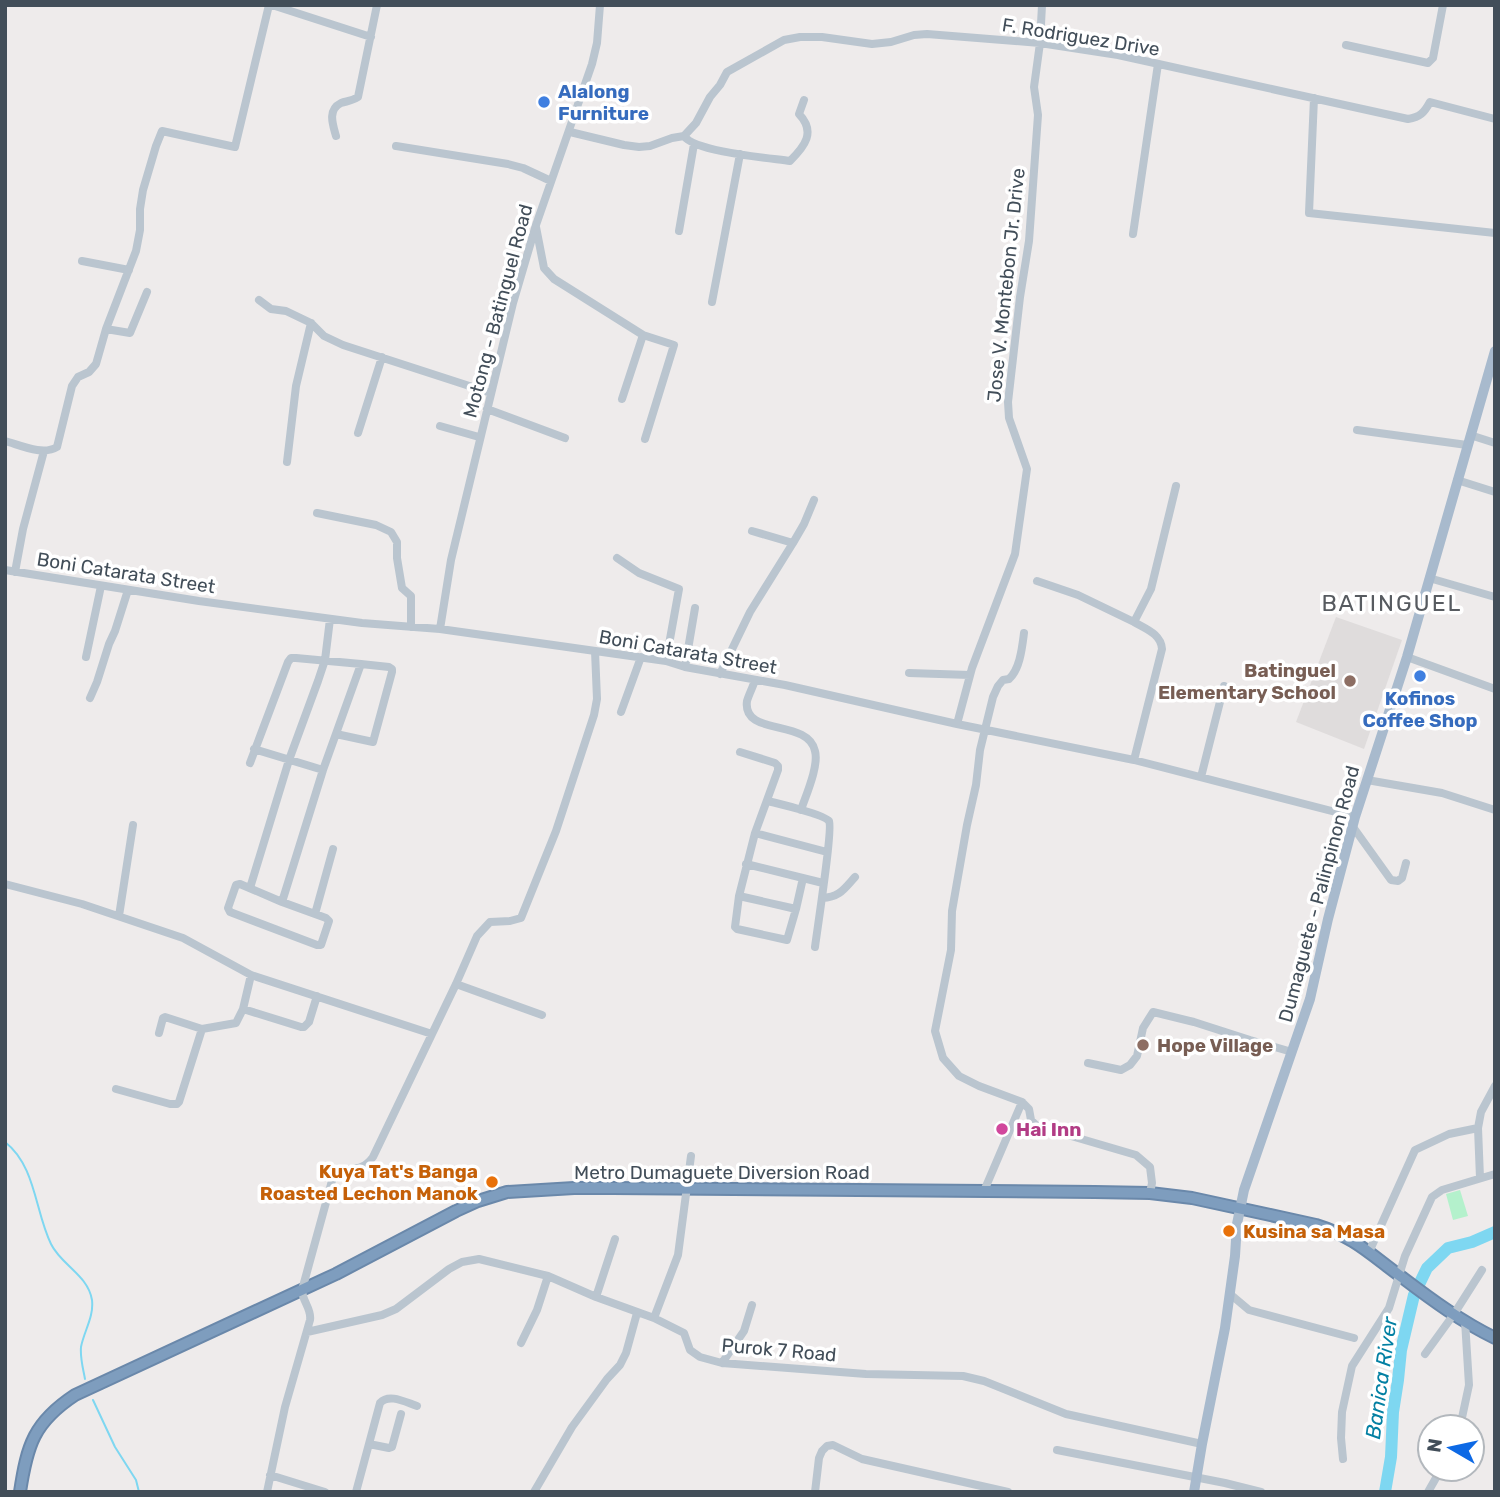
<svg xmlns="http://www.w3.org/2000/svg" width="1500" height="1497" font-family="Rubik,sans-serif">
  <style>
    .education { fill: #dfdcdc }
    .green { fill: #b4f1cc }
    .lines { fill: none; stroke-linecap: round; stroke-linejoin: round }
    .stream { stroke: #7ed7f1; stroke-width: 2 }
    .river { stroke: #7ed7f1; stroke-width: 12 }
    .highway-casing { stroke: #6a88aa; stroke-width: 14 }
    .minor { stroke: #bac5cf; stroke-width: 8 }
    .major { stroke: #a8bacd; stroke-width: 10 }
    .highway { stroke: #7e9dbe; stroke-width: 10 }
    .shop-dot { fill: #3f7fe0; stroke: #fff; stroke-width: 2.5 }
    .education-dot { fill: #8d6e63; stroke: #fff; stroke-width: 2.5 }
    .hotel-dot { fill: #d1479c; stroke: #fff; stroke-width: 2.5 }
    .food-dot { fill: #e8710a; stroke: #fff; stroke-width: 2.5 }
    .labels { text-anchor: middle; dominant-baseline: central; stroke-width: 7; stroke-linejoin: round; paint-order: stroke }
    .street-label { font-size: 19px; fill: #424e59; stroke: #fff }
    .shop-label { font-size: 19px; font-weight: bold; fill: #366cbe; stroke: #fff; text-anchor: start }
    .education-label { font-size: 19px; font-weight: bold; fill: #785e54; stroke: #fff; text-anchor: end }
    .hotel-label { font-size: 19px; font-weight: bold; fill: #b23c85; stroke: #fff; text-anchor: start }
    .food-label { font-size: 19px; font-weight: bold; fill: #c56008; stroke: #fff; text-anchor: end }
    .water-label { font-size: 21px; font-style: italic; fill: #0480a3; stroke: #fff }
    .quarter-label { font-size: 23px; letter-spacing: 2px; fill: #575b60; stroke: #fff }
  </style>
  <rect width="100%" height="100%" fill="#eeebeb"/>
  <path class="education" d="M1336,617L1402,640L1364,749L1296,722Z"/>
  <path class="green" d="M1460,1190L1468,1216L1453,1220L1446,1194Z"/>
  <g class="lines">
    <path class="stream" d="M5,1142C36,1166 35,1212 51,1244C61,1265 88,1275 92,1300C94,1317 84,1331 81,1347C80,1358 83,1368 85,1379
      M93,1400L115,1447L136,1480L139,1492"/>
    <path class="river" d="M1385,1492L1391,1457L1393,1412L1398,1380L1401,1350L1414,1295L1427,1268L1448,1248L1472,1242L1495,1232"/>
    <g class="highway-casing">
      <path id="highway" d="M20,1492C27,1445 34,1422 75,1395L336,1274L456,1211L478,1201L507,1192L574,1188H613L1095,1192L1150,1193L1192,1198L1316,1225C1355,1237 1371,1255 1403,1278C1432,1300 1462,1322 1495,1338"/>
    </g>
    <path class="minor" d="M272,5L371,37
      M1346,45L1428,63L1433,58L1443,5
      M1314,98L1309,213L1495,233
      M570,132L624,145L639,147L650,146L672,138L684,136L696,123L710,97L720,85L727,72L784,40L800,37H822L872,44L891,42L914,35L927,34L1040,43L1118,55L1408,119C1420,117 1424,113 1430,102L1495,119
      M336,136C333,125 327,110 341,103C347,101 352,101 358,97L377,5
      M684,136C695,152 769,158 790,161C805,146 816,132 799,114L804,100
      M396,146L508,164L523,168L551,181
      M536,227L544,268L554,279L643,335
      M679,231L694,144
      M1133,234L1158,64
      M82,261L129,270
      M259,300L271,309L286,311L311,323L324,336L343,345L491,393
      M712,302L740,154
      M106,329L130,333L147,292
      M622,399L643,335L674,345L645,439
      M487,409L565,438
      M440,426L479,437
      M1357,430L1467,445
      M358,433L382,357
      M1470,435L1495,443
      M5,441C20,445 43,456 57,447L72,386L78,377L89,372L96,364L106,329L136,251L140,230V209L143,190L156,146L162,131L235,147L269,5
      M287,462L296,386L311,323
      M1457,480L1495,492
      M317,513L376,525L391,532L397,542V558L402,588L411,596V627
      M793,543L804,524L814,500
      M617,558L639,573L679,589L666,661
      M5,570L199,601L362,623L440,629L666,661L685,667L785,685L957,724L1134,760L1355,817
      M15,572L23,529L44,451
      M1429,578L1495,597
      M1037,581L1078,595L1134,622
      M440,629L451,560L513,303L536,225L592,64L597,43L600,5
      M1024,633C1022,648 1020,669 1009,679L1003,680L998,686L993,697L980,750L976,785L967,825L952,911L951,950L935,1031L943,1058L959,1076L979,1086L1022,1102L1029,1109L1031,1120L1037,1126L1136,1155L1150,1167L1152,1183L1150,1193
      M86,657L101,586
      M1407,657L1495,689
      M685,667L695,608
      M909,673L970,675
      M720,674L750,612L793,543L752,531
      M755,680C753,687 749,694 747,701C742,737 808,718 815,751C819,766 806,795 801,810
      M90,698L97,682L109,644L115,631L128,590
      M621,712L641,657
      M957,724L972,668L1015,554L1027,469L1009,418L1008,402L1020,297L1029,241L1038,115L1034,87L1040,43L1042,5
      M336,734L373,742L392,672V669L389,667L361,664
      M254,749L323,770
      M740,752L775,763L778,766V770L755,833L739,896L735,927L737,929L787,940L796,909L803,878
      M1134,760L1162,649C1161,634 1146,629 1134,622L1151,589L1176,486
      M250,763L288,662L291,658H296L361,664L323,770L282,902
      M1201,777L1224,686
      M1367,780L1442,793L1495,810
      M767,801C777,803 825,815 829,821C833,828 817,931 815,947
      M1353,827L1391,880L1398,881L1402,878L1406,863
      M755,833L827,852
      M746,864L823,883
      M5,884L82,904L183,938L251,975L432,1034
      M240,884L282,902L326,918L329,921L321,945H317L230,912L228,908L236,885Z
      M250,888L289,760L318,681L325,660L330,619
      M739,896L796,909
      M822,898C840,897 844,889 855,877
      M315,914L333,849
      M119,916L133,825
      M456,984L542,1015
      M243,1009L301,1027H304L309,1022L317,996
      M159,1033L163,1018L165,1017L202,1029L236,1023L243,1009L251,975
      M1088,1063L1121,1070L1130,1065L1137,1056L1143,1028L1153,1012L1194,1022L1250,1040L1292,1052
      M116,1089L170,1104H177L179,1102L202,1029
      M1480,1178L1478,1128L1481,1112L1495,1086
      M984,1191L1022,1102
      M1369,1252L1415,1150L1449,1134L1478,1128
      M1230,1294L1249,1310L1354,1338
      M596,1297L615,1239
      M654,1318L678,1255L691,1156
      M307,1332L382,1315L396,1309L449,1269L462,1262L479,1259L548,1276L596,1297L654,1318L684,1333L690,1350L700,1357L722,1363L866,1374L963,1376L984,1381L1066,1414L1202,1444
      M521,1343L537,1310L548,1276
      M1425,1354L1454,1314L1482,1270
      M722,1363L744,1331L752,1305
      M1460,1427L1469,1385L1465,1321
      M369,1444L389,1448L392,1447L401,1414
      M1057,1450L1225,1483L1261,1492
      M1343,1459L1341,1438L1342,1412L1352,1366L1389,1308L1405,1256L1432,1197L1442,1190L1495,1174
      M270,1475L325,1492
      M267,1492L285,1407L310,1320C312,1309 302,1301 302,1290L333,1177C346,1163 359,1176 373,1157L456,984L477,936L490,922L510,921L521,918L556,831L594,715L597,699L595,651
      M356,1492L380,1403C389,1393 405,1402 417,1406
      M534,1492L572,1427L607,1379L620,1365L626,1353L637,1313
      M815,1492L819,1458L822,1451L827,1446L833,1445L862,1459L1008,1492
      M1428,1492L1441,1469"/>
    <path class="major" d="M1194,1492L1202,1444L1225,1328L1235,1256L1237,1224L1244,1190L1310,999L1328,919L1355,817L1407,657L1495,351"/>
    <use href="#highway" class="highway"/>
  </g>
  <g class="shop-dot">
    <circle cx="544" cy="102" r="7"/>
    <circle cx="1420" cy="676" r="7"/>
  </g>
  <g class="education-dot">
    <circle cx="1350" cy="681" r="7"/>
    <circle cx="1143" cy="1045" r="7"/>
  </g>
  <circle class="hotel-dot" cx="1002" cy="1129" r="7"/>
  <g class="food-dot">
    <circle cx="492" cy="1182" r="7"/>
    <circle cx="1229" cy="1231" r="7"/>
  </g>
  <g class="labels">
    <g class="street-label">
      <text transform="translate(1081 37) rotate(9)">F. Rodriguez Drive</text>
      <text transform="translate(1006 285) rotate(-84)">Jose V. Montebon Jr. Drive</text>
      <text transform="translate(498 311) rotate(-75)">Motong - Batinguel Road</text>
      <text transform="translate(126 573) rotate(9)">Boni Catarata Street</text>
      <text transform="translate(688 652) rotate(10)">Boni Catarata Street</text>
      <text transform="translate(1319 894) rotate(-75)">Dumaguete - Palinpinon Road</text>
      <text x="722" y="1172">Metro Dumaguete Diversion Road</text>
      <text transform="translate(779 1350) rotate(5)">Purok 7 Road</text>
    </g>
    <g class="shop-label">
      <text x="558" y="91">Alalong<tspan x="558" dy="22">Furniture</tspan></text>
      <text x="1420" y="698" text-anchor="middle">Kofinos<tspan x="1420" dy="22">Coffee Shop</tspan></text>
    </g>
    <g class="education-label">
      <text x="1336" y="670">Batinguel<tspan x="1336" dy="22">Elementary School</tspan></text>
      <text x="1157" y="1045" text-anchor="start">Hope Village</text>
    </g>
    <g class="hotel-label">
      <text x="1016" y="1129">Hai Inn</text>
    </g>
    <g class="food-label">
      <text x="478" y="1171">Kuya Tat's Banga<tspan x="478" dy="22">Roasted Lechon Manok</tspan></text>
      <text x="1243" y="1231" text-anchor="start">Kusina sa Masa</text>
    </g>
    <g class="water-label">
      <text transform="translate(1381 1378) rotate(-82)">Banica River</text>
    </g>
    <g class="quarter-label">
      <text x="1392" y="603">BATINGUEL</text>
    </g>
  </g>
  <rect width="1500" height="1497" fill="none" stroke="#424e59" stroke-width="14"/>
  <g transform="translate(1451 1448) rotate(279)"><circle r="33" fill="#ffffff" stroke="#b3b8bd" stroke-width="2"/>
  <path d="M0-5L12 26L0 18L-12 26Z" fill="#0d69e5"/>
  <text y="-10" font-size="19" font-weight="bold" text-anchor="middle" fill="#424e59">N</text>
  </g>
</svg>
